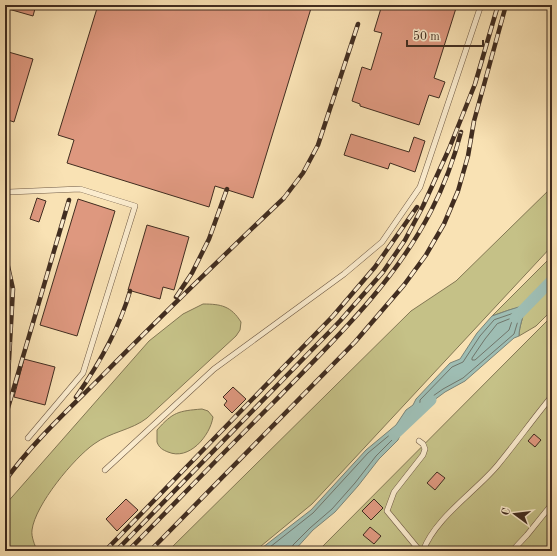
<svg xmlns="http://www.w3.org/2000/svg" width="557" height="556" font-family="'Old Standard TT',serif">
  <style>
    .green { fill: #c5c187; stroke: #837754 }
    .water { fill: #9ebdb3; stroke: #798378 }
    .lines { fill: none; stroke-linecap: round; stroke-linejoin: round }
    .shore { stroke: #70756a; stroke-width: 1 }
    .canal { stroke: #9ebdb3; stroke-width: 11 }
    .building { fill: #de987f; stroke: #412d20 }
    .lane-casing { stroke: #6f5a45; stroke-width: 6 }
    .lane { stroke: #fbecce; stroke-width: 5 }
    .rail-casing { stroke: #412d20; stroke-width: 4.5 }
    .rail { stroke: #fbecce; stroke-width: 3; stroke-dasharray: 9; stroke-linecap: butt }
  </style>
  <rect width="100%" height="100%" fill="#f9e2b4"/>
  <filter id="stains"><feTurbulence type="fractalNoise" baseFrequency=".005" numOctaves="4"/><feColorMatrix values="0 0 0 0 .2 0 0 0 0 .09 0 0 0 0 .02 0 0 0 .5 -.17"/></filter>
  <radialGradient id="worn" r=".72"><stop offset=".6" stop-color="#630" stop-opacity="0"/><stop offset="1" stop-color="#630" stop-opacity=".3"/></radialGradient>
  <path class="green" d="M552,187V246L312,504L255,551H168L411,311L456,281Z
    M552,256V310L536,326L519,336C519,326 524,316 525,306L509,310L492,316Z
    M203,304C221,304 231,306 241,322L240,330L236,336L147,418C132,430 110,432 94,444C74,458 35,505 32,530C31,537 35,545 37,551H5V505L149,341L183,314Z
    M552,316V551H318L527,341Z
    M202,409L208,411L213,417C210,436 189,461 168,452C163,450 159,448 157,442C157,438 157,434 157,430C173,412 178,411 202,409Z"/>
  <path class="water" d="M525,305C524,316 519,326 519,336L514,338L465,381L445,392L414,415L405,424L398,440L379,459L358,486L335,512L313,530L294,551H258L311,510L366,450L396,425L406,410L413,405L416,399L450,363L460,359L477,333L492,316L509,310Z"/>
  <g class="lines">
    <path class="shore" d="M518,312L520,314L514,334L463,378L443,389L423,403H420V400L452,367L463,362L480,336L494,320Z
      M510,319L512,321L509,330L475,360H472V358L485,339L497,324Z
      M265,551L313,513L368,453L392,433L395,434L394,438L376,456L355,483L332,509L310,528L293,545L291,551"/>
    <path class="canal" d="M515,318L552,280
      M394,435L431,400"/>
  </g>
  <path class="building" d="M5,5H36L33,16L5,8Z
    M98,5H312L253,198L215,186L209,207L67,163L74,140L58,135Z
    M382,5H457L434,78L445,82L439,98L429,95L419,125L360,106V104L352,101L362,67L371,70L382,33L374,31Z
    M5,51L33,59L14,122L5,119Z
    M351,134L409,152L414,137L425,141L415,172L390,163L388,169L344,155Z
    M37,198L46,201L39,222L30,219Z
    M78,199L115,211L77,336L40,325Z
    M147,225L189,237L174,290L163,287L160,299L128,290Z
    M24,359L55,367L45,405L14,397Z
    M233,387L246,399L232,413L224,405L227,401L223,397Z
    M534,434L541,440L535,447L528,441Z
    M437,472L445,478L435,490L427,483Z
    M126,499L138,510L117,531L106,519Z
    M374,499L383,508L371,520L362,511Z
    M370,527L381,536L374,544L363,535Z"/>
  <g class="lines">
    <g class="lane-casing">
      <path id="lane" d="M5,189L9,192L80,189L135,206L83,373L28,438
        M419,441L423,444L425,449L423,455L394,492L387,511L420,551
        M105,470L214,369L344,274L382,242L420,187L481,5
        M423,551C435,518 475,492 497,466C516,443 533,419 552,396
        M512,551L527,535L552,504"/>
    </g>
    <use href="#lane" class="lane"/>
    <g class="rail-casing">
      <path id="rail" d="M5,253L13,289L7,395
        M176,297L192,273L209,239L227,189
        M76,397C99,364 119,330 130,291
        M5,418L69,200
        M5,481C32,443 67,411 99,379C160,317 222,257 284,198L303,173L318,145L358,24
        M105,551L333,316L375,267L417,207
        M116,551L340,321L383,272L405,240L423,206L449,149L475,84L498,5
        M128,551C177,501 225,451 274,402C331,343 393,285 431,211C444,186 454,159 461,132
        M150,551L355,342L404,285L426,255L444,224L458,191L468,156L474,121L506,5"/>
    </g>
    <use href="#rail" class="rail"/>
  </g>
  <rect width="557" height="556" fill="none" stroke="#f9e2b4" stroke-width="20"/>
  <rect x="6" y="6" width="545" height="544" fill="none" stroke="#412d20" stroke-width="2"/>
  <rect x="10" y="10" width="537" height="536" fill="none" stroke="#412d20"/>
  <g transform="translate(515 514) rotate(285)" stroke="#fbecce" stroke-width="3" paint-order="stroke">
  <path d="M0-3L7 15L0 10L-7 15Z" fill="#412d20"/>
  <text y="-6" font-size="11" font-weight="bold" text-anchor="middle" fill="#412d20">С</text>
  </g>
  <path d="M407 40v6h76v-6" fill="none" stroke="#412d20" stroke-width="2"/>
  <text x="413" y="40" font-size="12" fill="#412d20" stroke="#fbecce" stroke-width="3" paint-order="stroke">50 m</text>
  <rect width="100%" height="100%" filter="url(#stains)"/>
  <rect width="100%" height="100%" fill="url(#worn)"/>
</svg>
